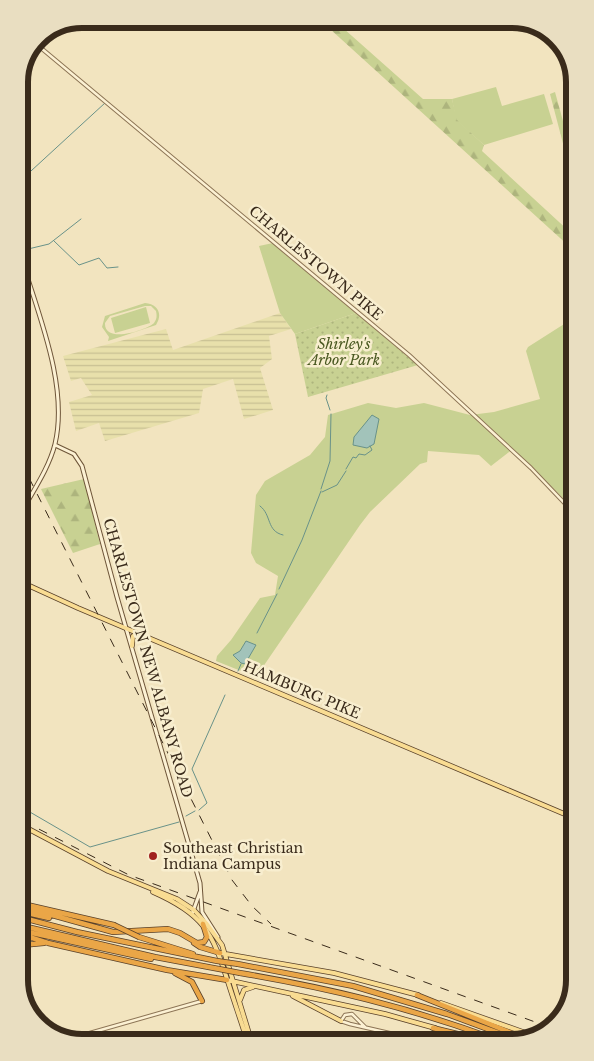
<svg xmlns="http://www.w3.org/2000/svg" width="594" height="1061" font-family="'Libre Baskerville',serif">
  <style>
    .farmland { fill: url(#farmland-rules) }
    .grass { fill: #c8d192; fill-rule: evenodd }
    .forest { fill: url(#forest-firs) }
    .park { fill: url(#park-dots) }
    .water { fill: #a2c3ba; stroke: #699289 }
    .lines { fill: none; stroke-linecap: round; stroke-linejoin: round }
    .stream { stroke: #699289; stroke-width: 1 }
    .tertiary-casing { stroke: #8c7455; stroke-width: 4.5 }
    .secondary-casing { stroke: #6e5539; stroke-width: 5 }
    .primary-casing { stroke: #59412a; stroke-width: 5.5 }
    .motorway-casing { stroke: #59412a; stroke-width: 6 }
    .tertiary { stroke: #fcf1d3; stroke-width: 2.5 }
    .secondary { stroke: #fcf1d3; stroke-width: 3 }
    .primary { stroke: #f9dc92; stroke-width: 4 }
    .motorway { stroke: #eaa647; stroke-width: 4.5 }
    .rail { stroke: #3a2b1b; stroke-width: 1; stroke-dasharray: 9 9; stroke-linecap: butt }
    .motorway-bridge-casing { stroke: #59412a; stroke-width: 6; stroke-linecap: butt }
    .motorway-bridge { stroke: #eaa647; stroke-width: 4.5 }
    .poi-dot { fill: #a02220; stroke: #f8eecf; stroke-width: 2 }
    .labels { text-anchor: middle; dominant-baseline: central; stroke-width: 5; stroke-linejoin: round; paint-order: stroke }
    .street-label { font-size: 14px; fill: #3a2b1b; stroke: #f8eecf }
    .park-label { font-size: 14px; font-style: italic; fill: #495820; stroke: #f8eecf }
    .poi-label { font-size: 14px; fill: #3a2b1b; stroke: #f8eecf; text-anchor: start }
    .rim { fill: none; stroke: #3a2b1b; stroke-width: 6 }
  </style>
  <defs>
    <pattern id="farmland-rules" width="6" height="5" patternUnits="userSpaceOnUse" patternTransform="scale(1.25)"><rect width="6" height="5" fill="#e8e0ab"/><path d="M0 2.5h6" fill="none" stroke="#c8c093"/></pattern>
    <pattern id="forest-firs" width="22" height="20" patternUnits="userSpaceOnUse" patternTransform="scale(1.25)"><rect width="22" height="20" fill="#c8d192"/><path d="M5 1l3.5 6h-7zM16 11l3.5 6h-7z" fill="#adb47d"/></pattern>
    <pattern id="park-dots" width="8" height="8" patternUnits="userSpaceOnUse" patternTransform="scale(1.25)"><rect width="8" height="8" fill="#c8d192"/><path d="M2 2h.1M6 6h.1" fill="none" stroke="#adb47d" stroke-width="1.8" stroke-linecap="round"/></pattern>
  </defs>
  <rect width="100%" height="100%" fill="#f2e4bf"/>
  <path class="farmland" d="M280,313L291,329L269,336L272,359L260,368L273,410L244,419L233,379L203,389L199,413L105,441L99,423L76,431L69,402L92,395L81,378L71,381L63,356L166,329L173,350Z"/>
  <path class="grass" d="M496,87L502,106L544,94L553,124L484,145L456,120L452,99Z
    M273,243L356,313L295,334L280,313L259,246Z
    M145,303C158,304 163,314 156,325L108,341L109,337L102,327L105,316ZM145,306H151L156,311C157,316 157,319 154,323C149,329 104,345 105,323L110,316Z
    M146,307L150,323L115,333L111,318Z
    M572,319L573,508L513,449L491,466L479,455L428,451L427,462L420,464L370,512L360,525L256,677L216,661L217,656L231,640L260,598L275,595L278,576L256,563L251,553L256,495L265,481L310,455L325,437L328,415L368,403L396,408L424,403L470,415L494,412L540,399L526,351L528,347Z"/>
  <path class="forest" d="M319,19H365L343,28L423,99H452L457,120L484,145L482,151L571,233V248Z
    M555,92L571,150V174L550,94Z
    M84,479L100,544L73,553L41,489Z"/>
  <path class="park" d="M356,313L418,365L308,397L295,334Z"/>
  <path class="water" d="M372,415L379,419L374,444L367,448L353,445L354,437Z
    M246,641L256,645L245,664L241,663L233,655L240,651Z"/>
  <g class="lines">
    <path class="stream" d="M19,182L105,103
      M54,241L79,265L99,258L107,268L118,267
      M24,250L49,244L81,219
      M327,395L326,398L330,410
      M346,469L353,457L356,458L359,454L365,455L372,450L370,446
      M321,489L330,461L331,414
      M322,492L337,485L346,471
      M260,506C272,515 266,531 283,535
      M279,589L302,540L321,491
      M257,633L277,594
      M238,671L241,664
      M23,808L90,847L179,822
      M199,810L207,803L192,769L225,695
      M186,816L195,811"/>
    <g class="tertiary-casing">
      <path id="tertiary" d="M35,43L409,355L531,468L573,512
        M365,1027L352,1014L345,1015L341,1021L350,1024L415,1039
        M69,1039L202,1001"/>
    </g>
    <g class="secondary-casing">
      <path id="secondary" d="M20,254C37,311 69,385 55,444C49,468 33,491 21,513
        M55,445L74,454L82,466L117,597L200,883L202,912L218,937
        M192,914L200,892"/>
    </g>
    <g class="primary-casing">
      <path id="primary" d="M21,582L78,608L574,818
        M132,646L133,636L140,633
        M23,826L108,871L177,899L194,910L206,923L222,945L251,1040
        M153,892C203,914 212,931 228,982C234,1001 241,1021 247,1040
        M220,953L334,973L418,995
        M227,980L385,1014L435,1028
        M293,996L341,1021
        M240,1000L244,990L253,987
        M441,1003L537,1037"/>
    </g>
    <g class="motorway-casing">
      <path id="motorway" d="M23,904L114,925
        M23,907L113,932L168,929L180,933L197,943L204,942L207,937L203,924
        M23,912L49,918
        M23,918L77,932L217,961
        M23,926L155,957L219,969
        M23,931L151,959
        M23,935L48,943L167,970L227,980
        M139,937L193,954
        M194,943L200,947L220,953
        M23,945L44,943
        M238,964L353,986L447,1014L512,1038
        M175,973L192,982L202,1001
        M240,973C329,988 407,1007 492,1038
        M417,995L524,1038
        M433,1028L474,1038"/>
    </g>
    <use href="#tertiary" class="tertiary"/>
    <use href="#secondary" class="secondary"/>
    <use href="#primary" class="primary"/>
    <use href="#motorway" class="motorway"/>
    <path class="rail" d="M21,462L232,880L252,906L271,924
      M23,821L129,875L549,1027"/>
    <g class="motorway-bridge-casing">
      <path id="motorway-bridge" d="M114,925L139,937
        M217,961L238,964
        M219,969L240,973"/>
    </g>
    <use href="#motorway-bridge" class="motorway-bridge"/>
  </g>
  <circle class="poi-dot" cx="153" cy="856" r="5"/>
  <g class="labels">
    <g class="street-label">
      <text transform="translate(316 263) rotate(40)">CHARLESTOWN PIKE</text>
      <text transform="translate(148 658) rotate(74)">CHARLESTOWN NEW ALBANY ROAD</text>
      <text transform="translate(302 690) rotate(23)">HAMBURG PIKE</text>
    </g>
    <g class="park-label">
      <text x="344" y="344">Shirley's<tspan x="344" dy="16">Arbor Park</tspan></text>
    </g>
    <g class="poi-label">
      <text x="163" y="848">Southeast Christian<tspan x="163" dy="16">Indiana Campus</tspan></text>
    </g>
  </g>
  <path d="M0 0H594V1061H0ZM82 28H512A54 54 0 0 1 566 82V980A54 54 0 0 1 512 1034H82A54 54 0 0 1 28 980V82A54 54 0 0 1 82 28Z" fill="#e9dec1" fill-rule="evenodd"/>
  <path class="rim" d="M82 28H512A54 54 0 0 1 566 82V980A54 54 0 0 1 512 1034H82A54 54 0 0 1 28 980V82A54 54 0 0 1 82 28Z"/>
</svg>
